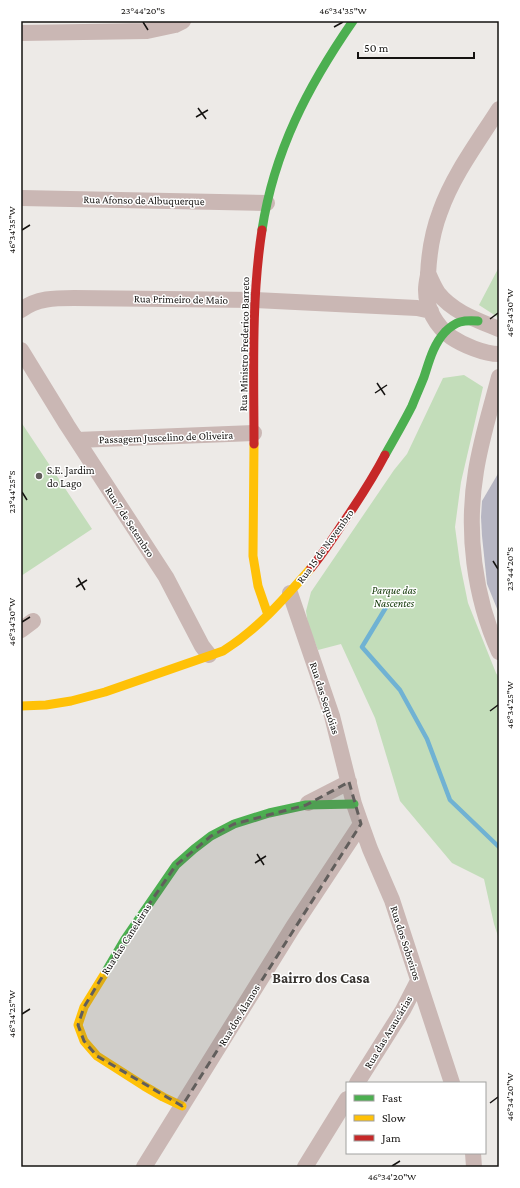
<svg xmlns="http://www.w3.org/2000/svg" width="520" height="1188" font-family="'Crimson Pro',serif">
  <style>
    .green { fill: #c3ddba }
    .lines { fill: none; stroke-linecap: round; stroke-linejoin: round }
    .stream { stroke: #70b2d3; stroke-width: 4.5 }
    .building { fill: #b7b6c3 }
    .street { stroke: #cab7b4; stroke-width: 16 }
    .fast { stroke: #4caf50; stroke-width: 9 }
    .slow { stroke: #ffc107; stroke-width: 9 }
    .jam { stroke: #c62828; stroke-width: 9 }
    .marked { fill: #615e5c; fill-opacity: 0.2; stroke: #615e5c; stroke-width: 3; stroke-dasharray: 8 5; stroke-linejoin: round }
    .ticks { fill: none; stroke: #151311; stroke-width: 1.5 }
    .poi-dot { fill: #615e5c; stroke: #fff; stroke-width: 1.5 }
    .labels { text-anchor: middle; dominant-baseline: central; stroke-width: 3; stroke-linejoin: round; paint-order: stroke }
    .street-label { font-size: 11px; fill: #151311; stroke: #fff }
    .poi-label { font-size: 11px; fill: #151311; stroke: #fff; text-anchor: start }
    .park-label { font-size: 11px; font-style: italic; fill: #123807; stroke: #fff }
    .district-label { font-size: 15px; font-weight: bold; fill: #383430; stroke: #fff }
    .neatline { fill: none; stroke: #151311; stroke-width: 1.5 }
    .ticks-label { font-size: 10px; text-anchor: middle; fill: #151311 }
  </style>
  <rect width="100%" height="100%" fill="#edeae7"/>
  <path class="green" d="M499,267V318L479,305Z
    M464,375L483,387L461,482L455,527L460,564L468,603L496,673L499,678V939L494,924L484,879L452,863L400,801L375,718L341,644L318,650L308,625L306,611L311,592L394,470L407,454L443,378Z
    M21,422L92,529L21,576Z"/>
  <g class="lines">
    <path class="stream" d="M388,604L362,647L400,690L427,739L450,800L499,847"/>
  </g>
  <path class="building" d="M499,472V611H498L487,584L482,536L481,517L482,501Z"/>
  <g class="lines">
    <path class="street" d="M21,33L147,31L175,25L183,21
      M499,109C478,142 453,175 440,212C432,233 429,253 428,275C427,280 426,285 426,290C426,308 436,326 451,337C463,345 484,354 499,354
      M21,198L267,203
      M428,273C431,280 434,287 438,293C453,312 477,320 499,329
      M21,310C37,298 55,298 74,298L255,300L417,308L431,311
      M21,350L67,425L166,577L202,646L209,655
      M499,377C491,408 481,439 476,471C466,531 474,596 499,652
      M77,440L254,433
      M290,593L332,716L354,804L361,824L370,849L392,900L452,1083
      M21,630L33,621
      M308,803L349,782
      M357,1083L403,1010L418,981
      M473,1153L474,1167
      M144,1167L293,927L361,824
      M305,1167L347,1099"/>
    <path class="fast" d="M262,230C274,151 308,86 353,21
      M385,455C394,439 404,422 412,406C416,396 420,387 424,377C429,362 433,345 445,332C456,321 463,320 478,321
      M105,973L125,939L176,865L194,849L211,836L234,824L269,813L306,805L354,804"/>
    <path class="slow" d="M254,444L253,556L258,586L268,615
      M21,706L46,705L71,701L105,692L223,651C258,629 284,599 311,568
      M105,973L84,1007L78,1025L84,1041L97,1056L144,1086L163,1097L182,1106"/>
    <path class="jam" d="M254,444C254,373 251,301 262,230
      M311,568C323,554 333,538 343,523C358,501 373,478 385,455"/>
  </g>
  <path class="marked" d="M349,782L361,824L182,1106L97,1056L84,1041L78,1025L84,1007L125,939L176,865L211,836L234,824L306,805Z"/>
  <path class="ticks" d="M143,22L148,30M334,27L343,22M198,108L206,119M196,117L208,110M22,230L30,225M490,319L498,313M377,383L385,395M375,393L387,385M22,492L27,500M493,561L498,569M78,578L85,590M76,587L87,580M22,622L30,617M490,711L498,705M257,854L264,865M255,863L266,856M22,1014L30,1009M490,1103L498,1097M392,1166L400,1161"/>
  <circle class="poi-dot" cx="39" cy="476" r="4"/>
  <g class="labels">
    <g class="street-label">
      <text transform="translate(144 200) rotate(1)">Rua Afonso de Albuquerque</text>
      <text transform="translate(181 299) rotate(1)">Rua Primeiro de Maio</text>
      <text transform="translate(244 344) rotate(-89)">Rua Ministro Frederico Barreto</text>
      <text transform="translate(166 437) rotate(-2)">Passagem Juscelino de Oliveira</text>
      <text transform="translate(130 522) rotate(57)">Rua 7 de Setembro</text>
      <text transform="translate(325 546) rotate(-54)">Rua 15 de Novembro</text>
      <text transform="translate(325 698) rotate(72)">Rua das Sequóias</text>
      <text transform="translate(126 939) rotate(-57)">Rua das Caneleiras</text>
      <text transform="translate(406 943) rotate(72)">Rua dos Sobreiros</text>
      <text transform="translate(239 1015) rotate(-59)">Rua dos Álamos</text>
      <text transform="translate(388 1032) rotate(-59)">Rua das Araucárias</text>
    </g>
    <g class="poi-label">
      <text x="47" y="470">S.E. Jardim<tspan x="47" dy="13">do Lago</tspan></text>
    </g>
    <g class="park-label">
      <text x="394" y="590">Parque das<tspan x="394" dy="13">Nascentes</tspan></text>
    </g>
    <g class="district-label">
      <text x="321" y="978">Bairro dos Casa</text>
    </g>
  </g>
  <rect width="520" height="1188" fill="none" stroke="#ffffff" stroke-width="44"/>
  <rect x="346" y="1082" width="140" height="72" fill="#ffffff" stroke="#a1a1a0"/>
  <rect x="354" y="1095" width="20" height="6" fill="#4caf50" stroke="#a1a1a0"/>
  <text x="382" y="1102" font-size="12" fill="#151311">Fast</text>
  <rect x="354" y="1115" width="20" height="6" fill="#ffc107" stroke="#a1a1a0"/>
  <text x="382" y="1122" font-size="12" fill="#151311">Slow</text>
  <rect x="354" y="1135" width="20" height="6" fill="#c62828" stroke="#a1a1a0"/>
  <text x="382" y="1142" font-size="12" fill="#151311">Jam</text>
  <path d="M358 52v6h116v-6" fill="none" stroke="#151311" stroke-width="2"/>
  <text x="364" y="52" font-size="12" fill="#151311" stroke="#ffffff" stroke-width="3" paint-order="stroke">50 m</text>
  <rect x="22" y="22" width="476" height="1144" class="neatline"/>
  <g class="ticks-label">
    <text x="143" y="14">23°44'20"S</text>
    <text x="343" y="14">46°34'35"W</text>
    <text transform="translate(11 230) rotate(-90)" y="4">46°34'35"W</text>
    <text transform="translate(509 313) rotate(-90)" y="4">46°34'30"W</text>
    <text transform="translate(11 492) rotate(-90)" y="4">23°44'25"S</text>
    <text transform="translate(509 569) rotate(-90)" y="4">23°44'20"S</text>
    <text transform="translate(11 622) rotate(-90)" y="4">46°34'30"W</text>
    <text transform="translate(509 705) rotate(-90)" y="4">46°34'25"W</text>
    <text transform="translate(11 1014) rotate(-90)" y="4">46°34'25"W</text>
    <text transform="translate(509 1097) rotate(-90)" y="4">46°34'20"W</text>
    <text x="392" y="1180">46°34'20"W</text>
  </g>
</svg>
